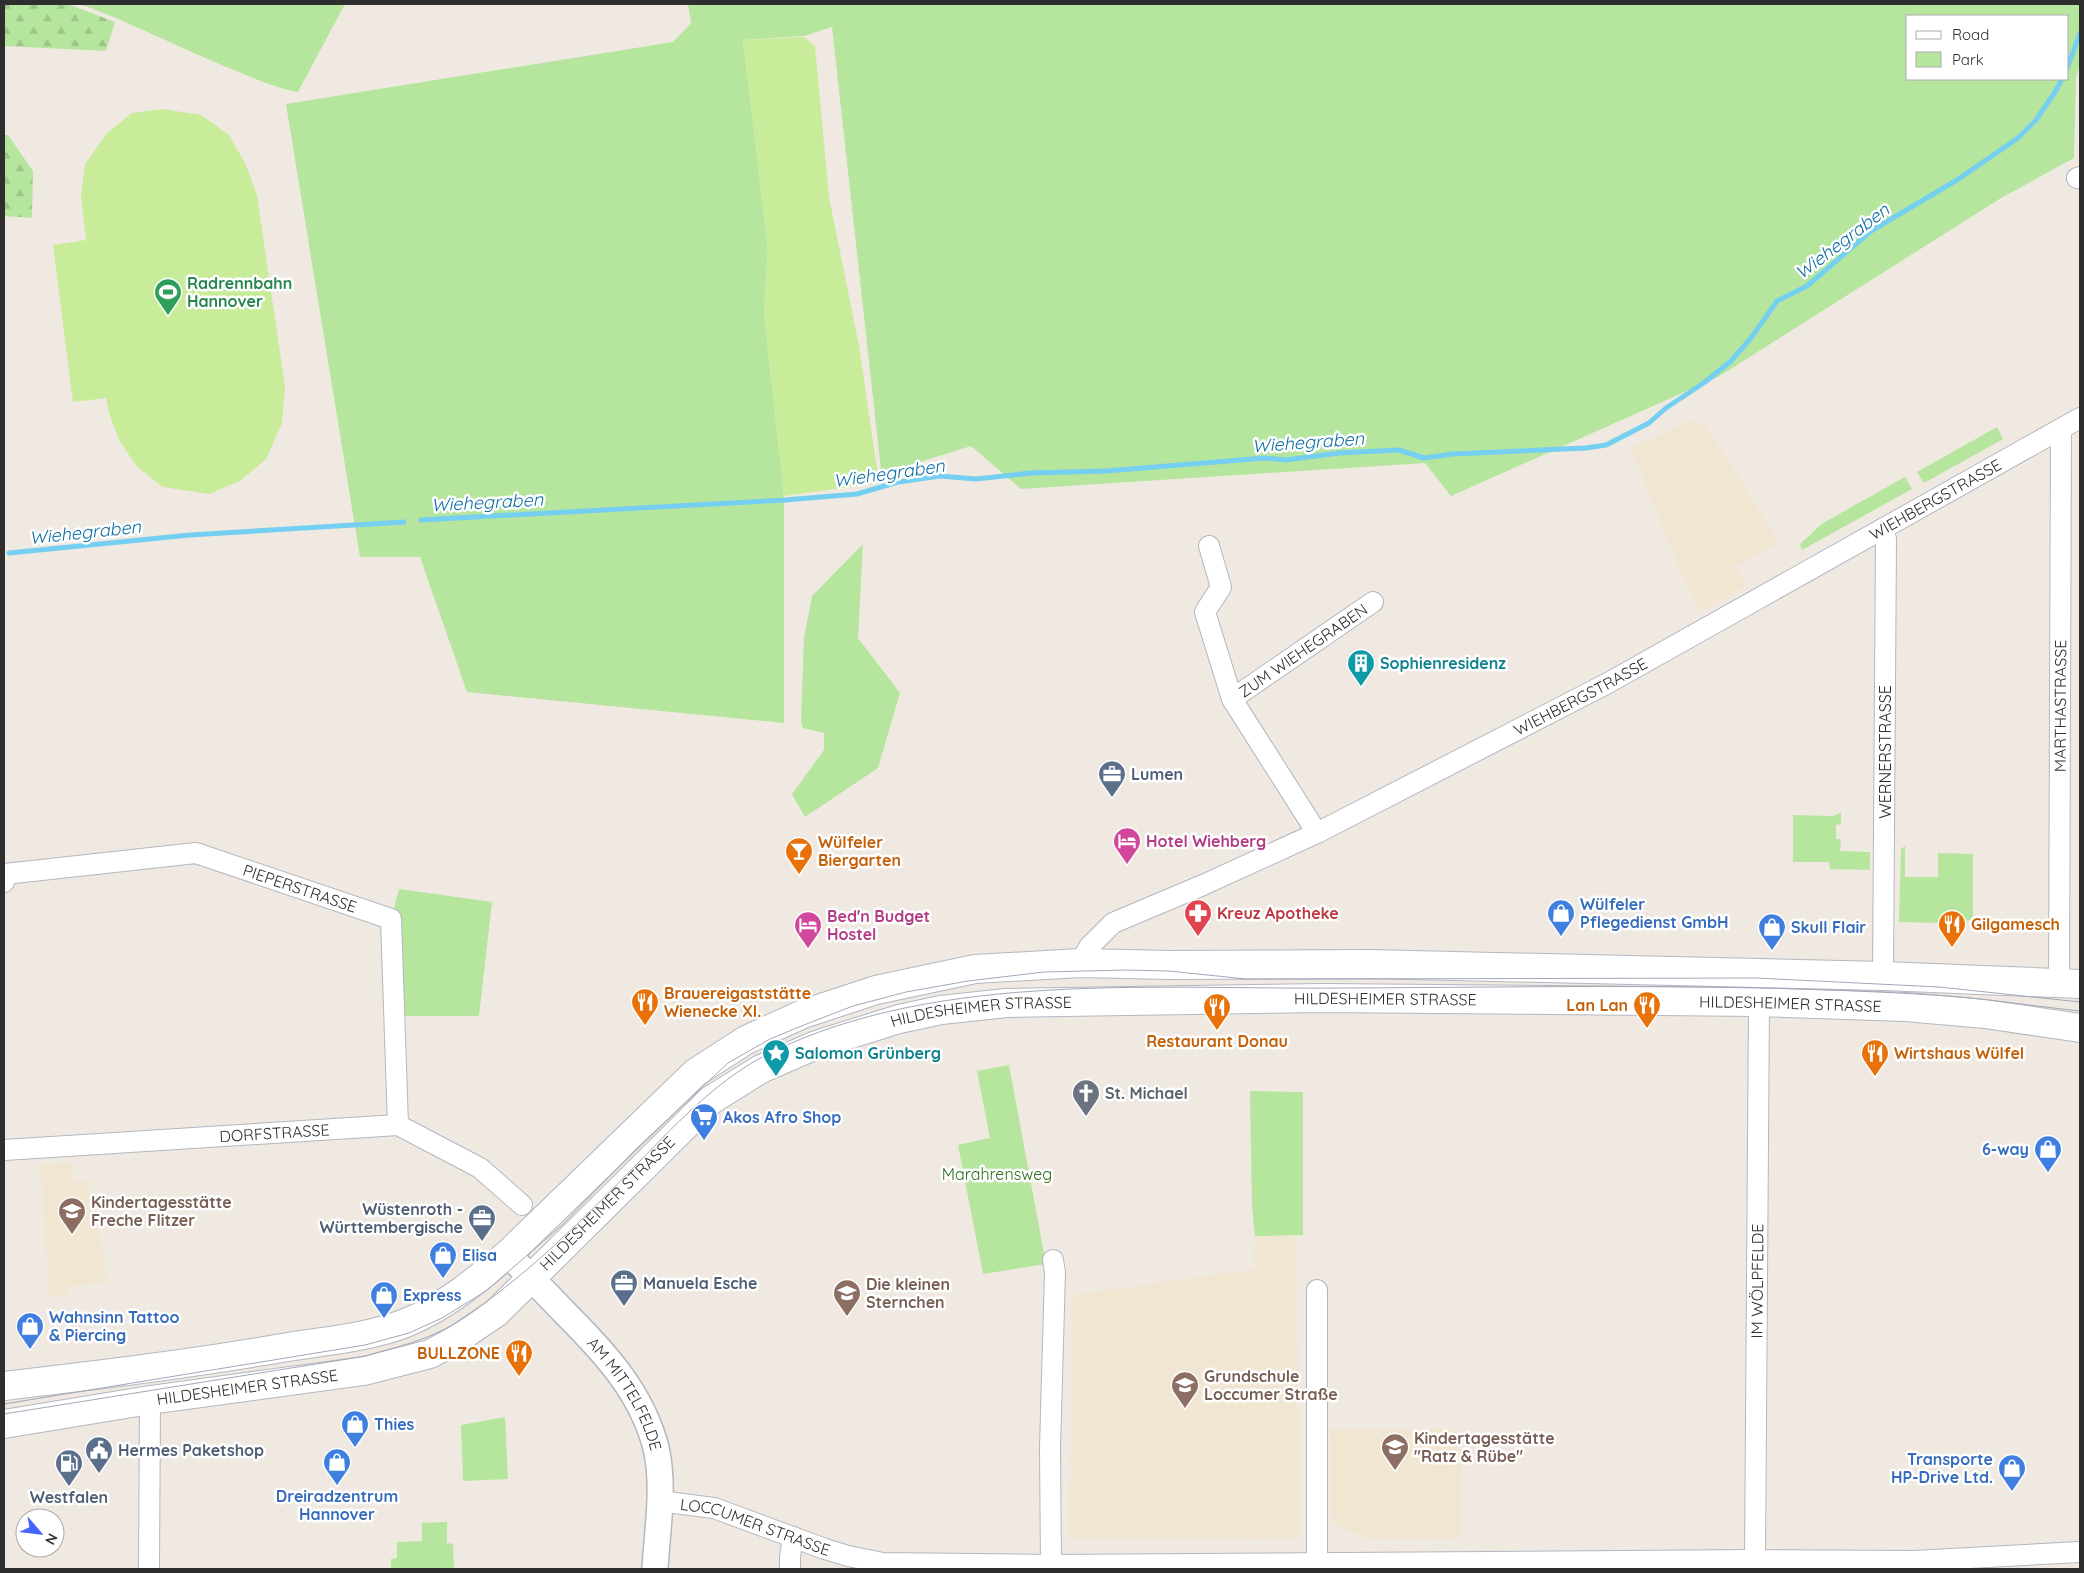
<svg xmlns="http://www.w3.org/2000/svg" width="2084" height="1573" font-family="Quicksand,sans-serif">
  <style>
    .education { fill: #f0e6d1 }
    .green { fill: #b6e59e; fill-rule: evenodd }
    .forest { fill: url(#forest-firs) }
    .pitch { fill: #c9ec9a }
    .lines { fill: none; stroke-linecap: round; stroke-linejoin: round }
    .stream { stroke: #75cff0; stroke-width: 5 }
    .minor-casing { stroke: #b4b7c1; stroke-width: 22 }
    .tertiary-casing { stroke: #b4b7c1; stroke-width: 28 }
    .secondary-casing { stroke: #b4b7c1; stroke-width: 30 }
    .minor { stroke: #fff; stroke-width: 20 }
    .tertiary { stroke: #fff; stroke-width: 25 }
    .secondary { stroke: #fff; stroke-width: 28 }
    .tram { stroke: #a3a6b8; stroke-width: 1 }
    .labels { text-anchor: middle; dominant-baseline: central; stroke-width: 5; stroke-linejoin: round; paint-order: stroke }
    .leisure-label { font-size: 16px; font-weight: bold; fill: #27864d; stroke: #fff; text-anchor: start }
    .street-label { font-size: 16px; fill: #2e2e2e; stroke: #fff }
    .culture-label { font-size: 16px; font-weight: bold; fill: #0d838f; stroke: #fff; text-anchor: start }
    .service-label { font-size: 16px; font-weight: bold; fill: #4e5e75; stroke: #fff; text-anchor: start }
    .hotel-label { font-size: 16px; font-weight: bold; fill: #b23c85; stroke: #fff; text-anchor: start }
    .food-label { font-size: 16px; font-weight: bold; fill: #c56008; stroke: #fff; text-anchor: start }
    .shop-label { font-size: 16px; font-weight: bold; fill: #366cbe; stroke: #fff; text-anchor: start }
    .health-label { font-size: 16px; font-weight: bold; fill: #be3a42; stroke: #fff; text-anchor: start }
    .worship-label { font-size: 16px; font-weight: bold; fill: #5b616d; stroke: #fff; text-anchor: start }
    .park-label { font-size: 16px; fill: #2c6e1b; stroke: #fff }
    .education-label { font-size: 16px; font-weight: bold; fill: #785e54; stroke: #fff; text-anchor: start }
    .water-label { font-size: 18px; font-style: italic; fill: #0d6fa3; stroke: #fff }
  </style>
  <defs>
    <pattern id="forest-firs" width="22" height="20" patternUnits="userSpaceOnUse" patternTransform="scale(1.25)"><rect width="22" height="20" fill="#b6e59e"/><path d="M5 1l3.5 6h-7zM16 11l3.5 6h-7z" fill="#9dc588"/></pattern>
  </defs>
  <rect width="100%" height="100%" fill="#efe9e1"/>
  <path class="education" d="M1691,420L1707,426L1779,543L1736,567L1746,586L1701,611L1682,576L1631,448Z
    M72,1163L73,1182L87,1181L96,1229H98L102,1252H103L107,1281L68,1287V1295L52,1298L51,1294L49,1293L40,1165Z
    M1255,1236H1296L1300,1539L1068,1538V1485L1071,1484V1465L1070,1454L1072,1453V1295L1254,1269Z
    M1330,1429H1461V1539H1369L1334,1524L1331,1513Z"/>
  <path class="green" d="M80,4H345L298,92C276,88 256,79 236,71C183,50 133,23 80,4Z
    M688,4H2080V66L2076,77L2074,158L2001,198L1718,377L1451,496L1425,463L1021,489L971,446L891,471L882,479L832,27L804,36L743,40L768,248L764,313L784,496V723L467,692L420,557H360L286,104L673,42L691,23ZM1908,16H2068V79H1908Z
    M1997,427L2003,439L1924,483L1917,472Z
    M1905,477L1912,489L1802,550L1800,544L1823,523Z
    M863,544L858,638L900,693L878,768L805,817L792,794L824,750V733L803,728L801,723L804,638L812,596Z
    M1841,812V824L1836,825V839H1841L1840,851L1870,852V870L1830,869L1829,862H1793V815L1834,816Z
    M1905,846V877H1938V853L1973,854V920L1944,923L1899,922L1901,849Z
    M399,889L492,902L479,1016H394L391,919Z
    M1009,1065L1046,1264L983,1274L958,1145L990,1138L977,1071Z
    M1250,1091L1303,1092V1235L1255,1236L1252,1207Z
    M505,1417L508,1479L463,1481L461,1425Z
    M447,1522V1543L453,1544L454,1569H391V1559L397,1558V1542L422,1541V1523Z"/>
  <path class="forest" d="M4,4H68L115,22L106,51L4,46Z
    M4,135H8L33,171L32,218L4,216Z"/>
  <path class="pitch" d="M804,37L815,46L829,197L859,346L879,483L784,496L764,313L768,248L743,40Z
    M163,109L201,115L229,135L246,165L257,195L285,387L282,423L266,459L240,481L209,494L163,487L137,467L119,440L109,413L106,398L73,402L53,245L86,240L81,196L85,164L106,134L132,113Z"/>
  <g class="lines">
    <path class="stream" d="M2068,66L2080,33
      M421,520L785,500L857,494L898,482L940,476L976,479L1031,473L1106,471L1265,458L1286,460L1339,453L1399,450L1424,458L1453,454L1586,448L1606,445L1649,423L1666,408L1705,382L1731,361L1751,338L1777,301L1807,286L1871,231L1957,180L2018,138L2036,120L2055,92L2062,79
      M9,553L190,535L404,522"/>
    <g class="minor-casing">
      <g id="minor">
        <path d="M2077,178L2080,177"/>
        <path d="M1882,529L1886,539L1883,976"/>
        <path d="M1209,546L1221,587L1205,612L1232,699L1317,833"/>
        <path id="s1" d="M1232,699L1373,602"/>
        <path id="s2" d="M4,882L5,874L196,853L391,919L398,1125"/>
        <path id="s3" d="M1080,963L1089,947L1113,923L1203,885L1317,833L1608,683L2080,418"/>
        <path id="s4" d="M2059,984L2061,429"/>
        <path id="s5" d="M4,1150L398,1125L480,1168L522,1205"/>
        <path d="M1317,1290V1563"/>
        <path id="s6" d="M659,1501L714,1508L825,1549L848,1556L883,1563L1051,1565L1755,1560L1914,1561L2080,1552"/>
        <path id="s7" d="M1755,1560L1759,1002"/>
        <path d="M149,1569L150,1400"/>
        <path d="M790,1569V1557L793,1537"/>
        <path d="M1051,1569L1050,1447L1055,1272L1053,1260"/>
      </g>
    </g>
    <g class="tertiary-casing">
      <g id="tertiary">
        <path id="s8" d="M508,1254C527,1274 547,1294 566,1314C605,1353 642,1393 656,1448C665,1487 657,1530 655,1569"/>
      </g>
    </g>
    <g class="secondary-casing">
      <g id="secondary">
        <path d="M4,1386C97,1375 189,1364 282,1348C323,1341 369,1338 408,1322C446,1306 477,1280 508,1254L695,1073L746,1040L803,1014L876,990L975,969L1080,963L1170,965L1371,964L1883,976L2080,984"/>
        <path id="s9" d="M4,1424L150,1400L364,1371L430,1354L456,1340L496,1313L711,1100L761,1069L816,1045L899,1019L941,1010L1006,1003L1322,998L1759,1002L1906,1007L1985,1014L2080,1028"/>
      </g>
    </g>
    <use href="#minor" class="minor"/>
    <use href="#tertiary" class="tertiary"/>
    <use href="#secondary" class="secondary"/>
    <path class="tram" d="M4,1404L365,1345L409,1333L442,1318L486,1291L562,1225L637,1148L728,1063L770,1039L809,1023L853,1006L906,992L968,981L1044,972L1126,970L1169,971L1246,979H1323L1756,978L1939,987L2080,1002
      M4,1414L366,1356C393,1348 420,1342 445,1329C463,1320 481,1306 498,1293C549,1254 594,1208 639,1162C679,1121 721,1076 774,1051C942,970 1162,990 1345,988C1541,987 1738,983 1934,995C1983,998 2032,1006 2080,1011"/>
  </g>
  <defs>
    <g id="stadium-pin" transform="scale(1.4375)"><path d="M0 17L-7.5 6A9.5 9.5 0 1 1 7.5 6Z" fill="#2e9e5b" stroke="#fff"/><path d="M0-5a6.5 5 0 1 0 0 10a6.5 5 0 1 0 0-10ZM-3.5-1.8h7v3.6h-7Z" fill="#fff"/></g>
    <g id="building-pin" transform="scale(1.4375)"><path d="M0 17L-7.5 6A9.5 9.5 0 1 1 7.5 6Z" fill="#0f9aa8" stroke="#fff"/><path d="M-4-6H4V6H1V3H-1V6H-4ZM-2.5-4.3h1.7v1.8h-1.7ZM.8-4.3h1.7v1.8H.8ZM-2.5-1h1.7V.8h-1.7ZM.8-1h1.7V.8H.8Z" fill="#fff"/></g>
    <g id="office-pin" transform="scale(1.4375)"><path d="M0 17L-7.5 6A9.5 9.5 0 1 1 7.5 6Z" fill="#5c6f8a" stroke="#fff"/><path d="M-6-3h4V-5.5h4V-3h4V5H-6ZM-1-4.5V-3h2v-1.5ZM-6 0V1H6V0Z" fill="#fff"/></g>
    <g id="hotel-pin" transform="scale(1.4375)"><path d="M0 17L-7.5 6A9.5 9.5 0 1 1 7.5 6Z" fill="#d1479c" stroke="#fff"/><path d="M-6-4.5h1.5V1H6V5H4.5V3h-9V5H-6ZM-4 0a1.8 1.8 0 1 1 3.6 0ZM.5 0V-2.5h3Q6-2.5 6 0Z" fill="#fff"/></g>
    <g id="bar-pin" transform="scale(1.4375)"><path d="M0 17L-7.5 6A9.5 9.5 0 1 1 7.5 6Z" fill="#e8710a" stroke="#fff"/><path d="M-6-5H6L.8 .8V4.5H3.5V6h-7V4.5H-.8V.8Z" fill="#fff"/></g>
    <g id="pharmacy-pin" transform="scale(1.4375)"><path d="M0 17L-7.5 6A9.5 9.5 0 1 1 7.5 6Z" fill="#e0444e" stroke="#fff"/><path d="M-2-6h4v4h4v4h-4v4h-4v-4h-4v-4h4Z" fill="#fff"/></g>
    <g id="shop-pin" transform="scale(1.4375)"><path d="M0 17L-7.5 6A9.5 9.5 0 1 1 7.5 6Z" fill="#3f7fe0" stroke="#fff"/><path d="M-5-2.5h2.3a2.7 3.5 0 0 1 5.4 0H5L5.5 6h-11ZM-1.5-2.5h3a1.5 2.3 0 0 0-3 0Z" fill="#fff"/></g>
    <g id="restaurant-pin" transform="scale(1.4375)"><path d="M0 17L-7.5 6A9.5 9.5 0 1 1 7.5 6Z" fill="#e8710a" stroke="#fff"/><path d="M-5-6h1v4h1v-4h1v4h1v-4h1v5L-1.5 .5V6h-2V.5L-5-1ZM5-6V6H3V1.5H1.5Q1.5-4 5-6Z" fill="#fff"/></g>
    <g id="sight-pin" transform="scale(1.4375)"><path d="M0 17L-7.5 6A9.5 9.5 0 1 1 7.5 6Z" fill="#0f9aa8" stroke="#fff"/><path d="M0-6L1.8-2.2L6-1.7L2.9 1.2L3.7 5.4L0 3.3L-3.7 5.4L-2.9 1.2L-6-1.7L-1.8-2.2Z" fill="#fff"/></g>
    <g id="church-pin" transform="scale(1.4375)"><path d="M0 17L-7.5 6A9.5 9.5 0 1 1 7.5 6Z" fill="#6b7280" stroke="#fff"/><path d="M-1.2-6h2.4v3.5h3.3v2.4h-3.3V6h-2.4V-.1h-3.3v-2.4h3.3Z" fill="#fff"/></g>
    <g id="supermarket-pin" transform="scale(1.4375)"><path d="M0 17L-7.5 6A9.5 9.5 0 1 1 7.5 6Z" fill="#3f7fe0" stroke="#fff"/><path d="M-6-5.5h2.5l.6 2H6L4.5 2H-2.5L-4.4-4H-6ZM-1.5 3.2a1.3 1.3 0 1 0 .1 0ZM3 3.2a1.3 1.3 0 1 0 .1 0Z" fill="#fff"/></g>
    <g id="school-pin" transform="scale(1.4375)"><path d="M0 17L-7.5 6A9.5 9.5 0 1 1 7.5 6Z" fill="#8d6e63" stroke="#fff"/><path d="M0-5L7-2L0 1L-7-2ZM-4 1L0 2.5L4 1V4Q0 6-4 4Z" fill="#fff"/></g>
    <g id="civic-pin" transform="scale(1.4375)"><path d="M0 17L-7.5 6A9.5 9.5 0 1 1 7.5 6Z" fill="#5c6f8a" stroke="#fff"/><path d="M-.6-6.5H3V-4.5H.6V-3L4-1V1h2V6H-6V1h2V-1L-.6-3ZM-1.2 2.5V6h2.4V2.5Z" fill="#fff"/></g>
    <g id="fuel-pin" transform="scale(1.4375)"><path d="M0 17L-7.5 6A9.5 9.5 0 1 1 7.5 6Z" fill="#5c6f8a" stroke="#fff"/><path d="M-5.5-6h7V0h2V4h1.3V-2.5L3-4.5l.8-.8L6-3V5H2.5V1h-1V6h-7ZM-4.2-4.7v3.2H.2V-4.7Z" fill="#fff"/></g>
  </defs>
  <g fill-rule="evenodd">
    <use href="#stadium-pin" x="168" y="292"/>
    <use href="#building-pin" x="1361" y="663"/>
    <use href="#office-pin" x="1112" y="774"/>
    <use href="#hotel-pin" x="1127" y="841"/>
    <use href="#bar-pin" x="799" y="851"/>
    <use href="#pharmacy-pin" x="1198" y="913"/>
    <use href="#shop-pin" x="1561" y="913"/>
    <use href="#restaurant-pin" x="1952" y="924"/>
    <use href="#hotel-pin" x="808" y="925"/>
    <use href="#shop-pin" x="1772" y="927"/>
    <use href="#restaurant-pin" x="645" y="1002"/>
    <use href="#restaurant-pin" x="1647" y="1005"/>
    <use href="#restaurant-pin" x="1217" y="1007"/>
    <use href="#sight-pin" x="776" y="1053"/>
    <use href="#restaurant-pin" x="1875" y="1053"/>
    <use href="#church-pin" x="1086" y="1093"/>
    <use href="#supermarket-pin" x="704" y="1117"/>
    <use href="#shop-pin" x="2048" y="1149"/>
    <use href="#school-pin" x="72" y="1211"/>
    <use href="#office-pin" x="482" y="1218"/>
    <use href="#shop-pin" x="443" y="1255"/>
    <use href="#office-pin" x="624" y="1283"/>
    <use href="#school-pin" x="847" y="1293"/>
    <use href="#shop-pin" x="384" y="1295"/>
    <use href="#shop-pin" x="30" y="1326"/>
    <use href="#restaurant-pin" x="519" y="1353"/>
    <use href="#school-pin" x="1185" y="1385"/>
    <use href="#shop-pin" x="355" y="1424"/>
    <use href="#school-pin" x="1395" y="1447"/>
    <use href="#civic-pin" x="99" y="1450"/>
    <use href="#shop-pin" x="337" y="1462"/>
    <use href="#fuel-pin" x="69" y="1463"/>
    <use href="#shop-pin" x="2012" y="1468"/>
  </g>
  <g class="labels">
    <g class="leisure-label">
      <text x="187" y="283">Radrennbahn<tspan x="187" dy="18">Hannover</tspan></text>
    </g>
    <g class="street-label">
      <text stroke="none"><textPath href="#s3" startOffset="978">WIEHBERGSTRASSE</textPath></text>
      <text stroke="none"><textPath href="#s1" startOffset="86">ZUM WIEHEGRABEN</textPath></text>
      <text stroke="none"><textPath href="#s3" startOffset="572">WIEHBERGSTRASSE</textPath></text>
      <text stroke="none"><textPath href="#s4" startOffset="278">MARTHASTRASSE</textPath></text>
      <text transform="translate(1885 752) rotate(-90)">WERNERSTRASSE</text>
      <text stroke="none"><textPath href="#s2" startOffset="310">PIEPERSTRASSE</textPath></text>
      <text stroke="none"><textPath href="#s9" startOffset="1506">HILDESHEIMER STRASSE</textPath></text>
      <text stroke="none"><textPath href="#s9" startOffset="1911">HILDESHEIMER STRASSE</textPath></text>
      <text stroke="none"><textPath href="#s9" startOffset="1101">HILDESHEIMER STRASSE</textPath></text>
      <text stroke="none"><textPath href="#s5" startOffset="271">DORFSTRASSE</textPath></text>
      <text stroke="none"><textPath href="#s9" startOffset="666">HILDESHEIMER STRASSE</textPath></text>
      <text stroke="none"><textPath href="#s7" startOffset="279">IM WÖLPFELDE</textPath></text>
      <text stroke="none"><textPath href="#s9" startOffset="246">HILDESHEIMER STRASSE</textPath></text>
      <text stroke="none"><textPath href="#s8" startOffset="184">AM MITTELFELDE</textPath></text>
      <text stroke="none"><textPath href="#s6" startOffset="100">LOCCUMER STRASSE</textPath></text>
    </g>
    <g class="culture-label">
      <text x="1380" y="663">Sophienresidenz</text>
      <text x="795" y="1053">Salomon Grünberg</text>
    </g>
    <g class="service-label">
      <text x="1131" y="774">Lumen</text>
      <text x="463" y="1209" text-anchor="end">Wüstenroth -<tspan x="463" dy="18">Württembergische</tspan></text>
      <text x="643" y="1283">Manuela Esche</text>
      <text x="118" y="1450">Hermes Paketshop</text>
      <text x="69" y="1497" text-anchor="middle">Westfalen</text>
    </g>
    <g class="hotel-label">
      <text x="1146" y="841">Hotel Wiehberg</text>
      <text x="827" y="916">Bed'n Budget<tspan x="827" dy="18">Hostel</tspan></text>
    </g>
    <g class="food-label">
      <text x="818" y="842">Wülfeler<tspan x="818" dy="18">Biergarten</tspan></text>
      <text x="1971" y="924">Gilgamesch</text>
      <text x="664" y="993">Brauereigaststätte<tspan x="664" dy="18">Wienecke XI.</tspan></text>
      <text x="1628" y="1005" text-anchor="end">Lan Lan</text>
      <text x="1217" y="1041" text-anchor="middle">Restaurant Donau</text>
      <text x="1894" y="1053">Wirtshaus Wülfel</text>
      <text x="500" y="1353" text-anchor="end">BULLZONE</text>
    </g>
    <g class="shop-label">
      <text x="1580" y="904">Wülfeler<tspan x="1580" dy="18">Pflegedienst GmbH</tspan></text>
      <text x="1791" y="927">Skull Flair</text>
      <text x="723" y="1117">Akos Afro Shop</text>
      <text x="2029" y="1149" text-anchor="end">6-way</text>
      <text x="462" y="1255">Elisa</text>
      <text x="403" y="1295">Express</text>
      <text x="49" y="1317">Wahnsinn Tattoo<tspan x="49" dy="18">&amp; Piercing</tspan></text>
      <text x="374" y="1424">Thies</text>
      <text x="1993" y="1459" text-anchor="end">Transporte<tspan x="1993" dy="18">HP-Drive Ltd.</tspan></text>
      <text x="337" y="1496" text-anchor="middle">Dreiradzentrum<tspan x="337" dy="18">Hannover</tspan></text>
    </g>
    <g class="health-label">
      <text x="1217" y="913">Kreuz Apotheke</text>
    </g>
    <g class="worship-label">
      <text x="1105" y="1093">St. Michael</text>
    </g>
    <g class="park-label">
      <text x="997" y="1174">Marahrensweg</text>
    </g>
    <g class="education-label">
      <text x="91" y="1202">Kindertagesstätte<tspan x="91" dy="18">Freche Flitzer</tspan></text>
      <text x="866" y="1284">Die kleinen<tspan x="866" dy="18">Sternchen</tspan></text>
      <text x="1204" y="1376">Grundschule<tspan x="1204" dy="18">Loccumer Straße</tspan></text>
      <text x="1414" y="1438">Kindertagesstätte<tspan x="1414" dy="18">"Ratz &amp; Rübe"</tspan></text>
    </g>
    <g class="water-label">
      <text transform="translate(1842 241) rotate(-37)">Wiehegraben</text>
      <text transform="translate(1308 442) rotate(-4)">Wiehegraben</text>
      <text transform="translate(889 473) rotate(-8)">Wiehegraben</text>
      <text transform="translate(487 502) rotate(-3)">Wiehegraben</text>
      <text transform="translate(85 532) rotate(-6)">Wiehegraben</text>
    </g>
  </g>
  <rect width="2084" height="1573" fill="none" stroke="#2e2e2e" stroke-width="10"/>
  <rect x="1906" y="15" width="162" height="65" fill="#ffffff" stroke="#ababab"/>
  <rect x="1916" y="31" width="25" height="8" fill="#ffffff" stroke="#ababab"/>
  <text x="1952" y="40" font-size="15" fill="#2e2e2e">Road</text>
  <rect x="1916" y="52" width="25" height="15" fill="#b6e59e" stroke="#ababab"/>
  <text x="1952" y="65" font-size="15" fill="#2e2e2e">Park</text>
  <g transform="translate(40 1533) rotate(118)"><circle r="24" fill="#ffffff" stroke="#ababab"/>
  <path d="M0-4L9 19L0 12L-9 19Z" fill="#4264fb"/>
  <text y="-8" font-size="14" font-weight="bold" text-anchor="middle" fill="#2e2e2e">N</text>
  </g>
</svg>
